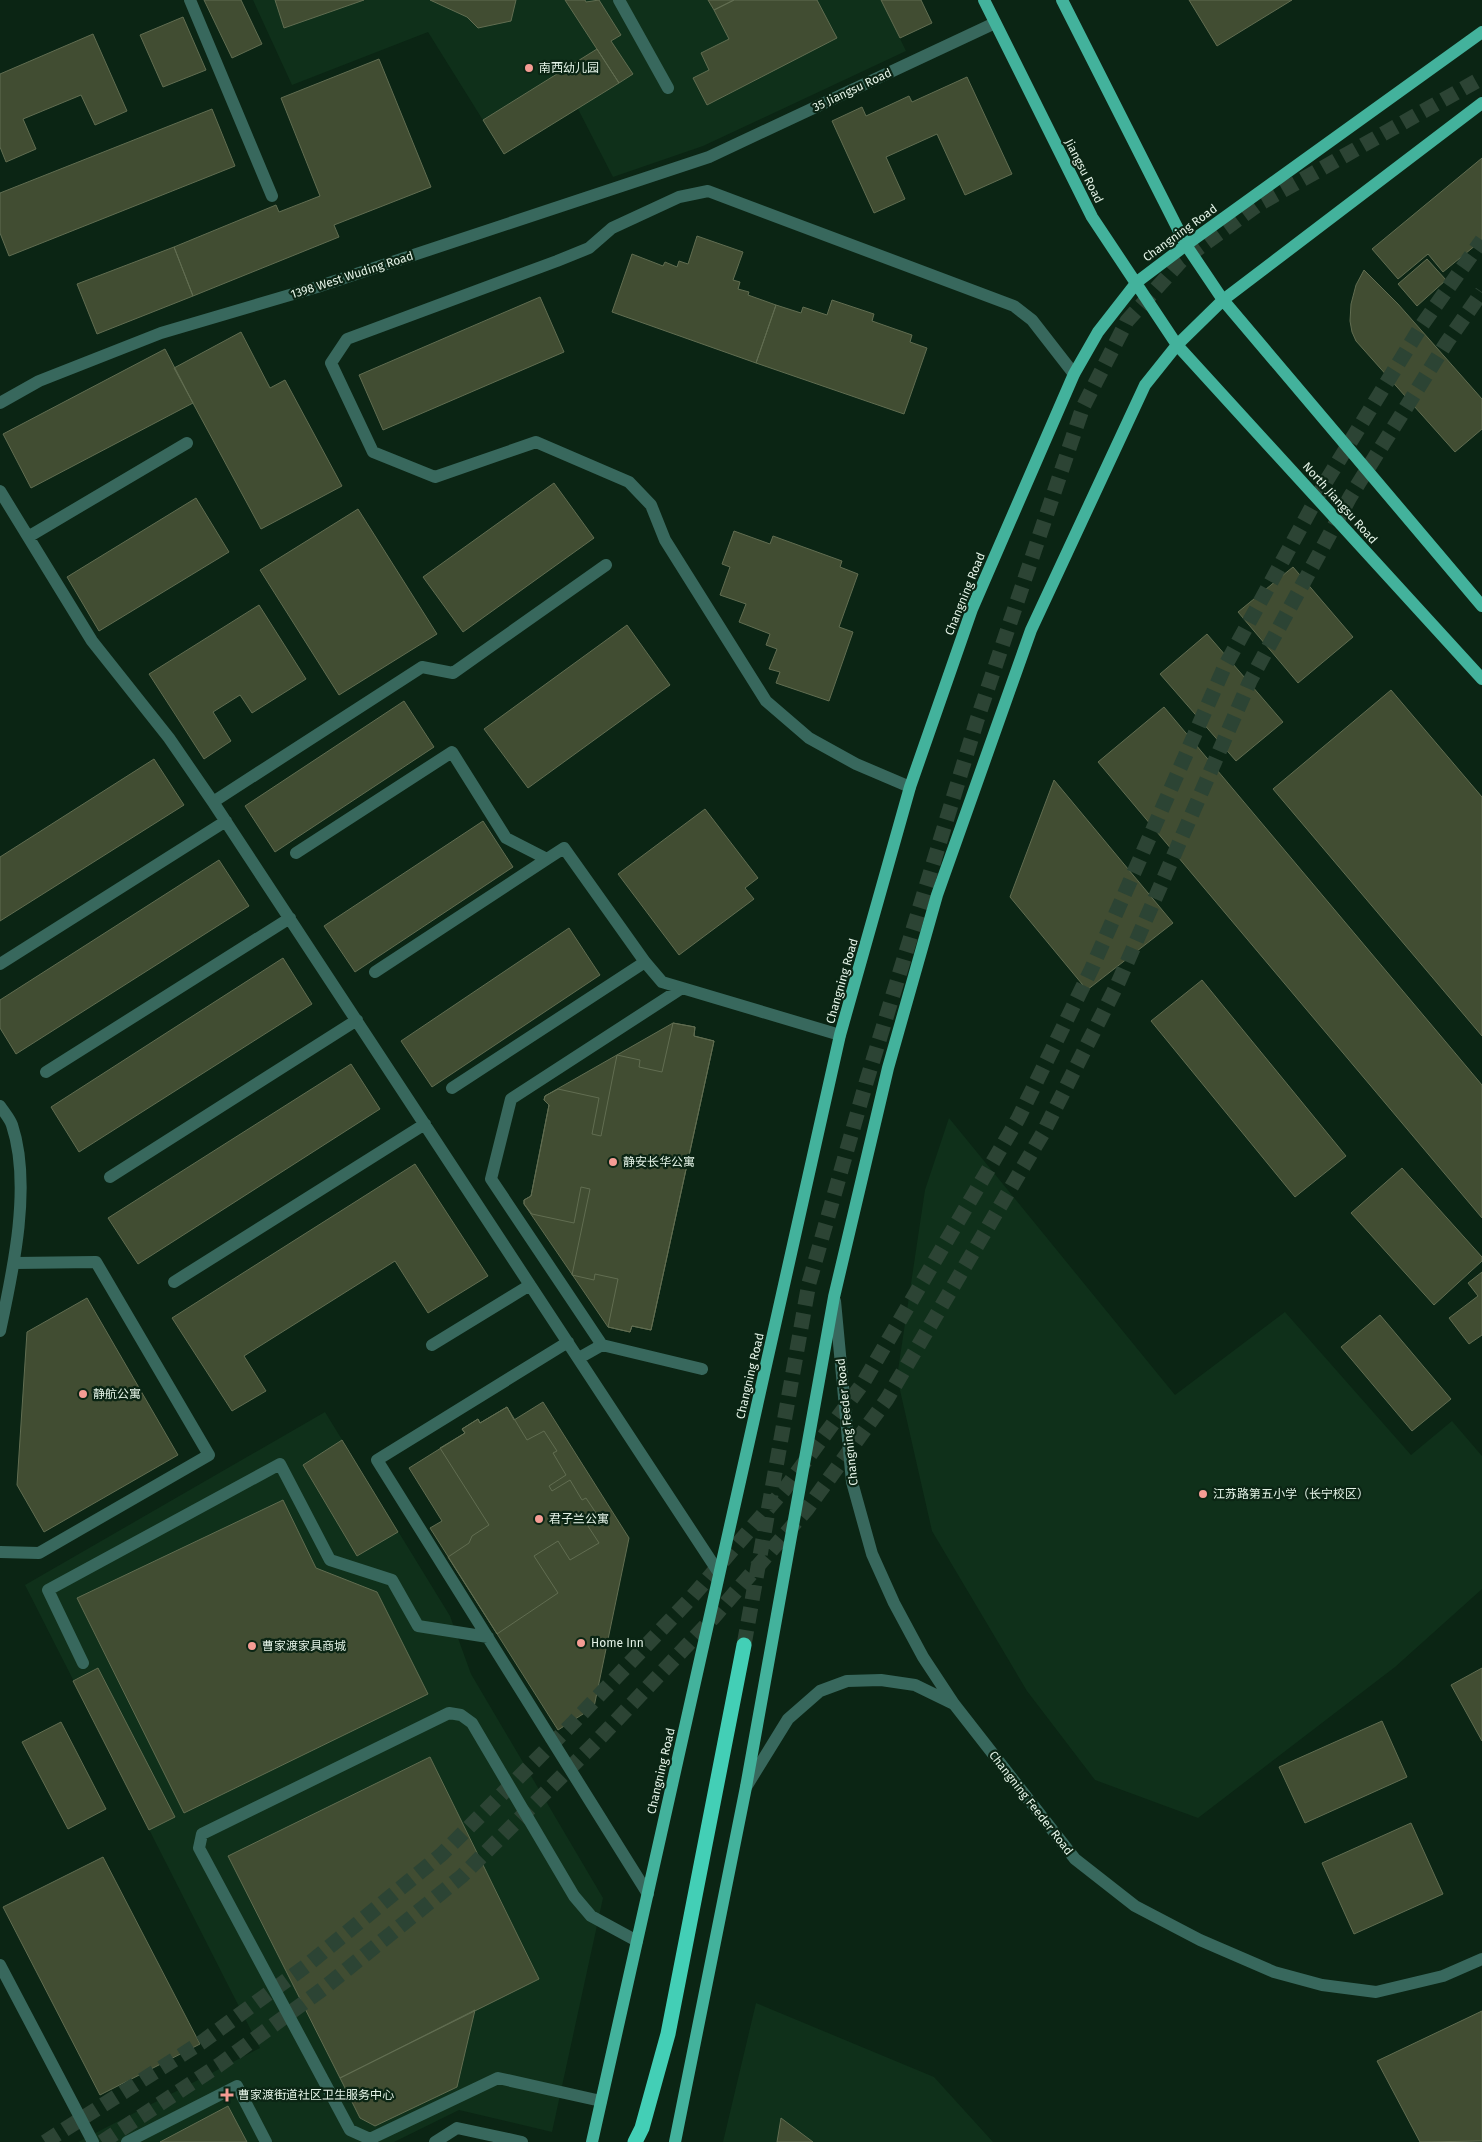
<svg xmlns="http://www.w3.org/2000/svg" width="1482" height="2142" font-family="'Fira Sans','Noto Sans SC',sans-serif">
  <style>
    .built { fill: #0f301a }
    .building { fill: #414d32; stroke: #616d51 }
    .lines { fill: none; stroke-linecap: round; stroke-linejoin: round }
    .highway-tunnel { stroke: #2c4434; stroke-width: 15; stroke-dasharray: 15 8; stroke-linecap: butt }
    .minor { stroke: #38685d; stroke-width: 12 }
    .major { stroke: #43b29c; stroke-width: 12 }
    .highway { stroke: #43cfb6; stroke-width: 15 }
    .poi-dot { fill: #f59c94; stroke: #0b2514; stroke-width: 2 }
    .labels { text-anchor: middle; dominant-baseline: central; stroke-width: 4.5; stroke-linejoin: round; paint-order: stroke }
    .poi-label { font-size: 12px; fill: #e4f3e7; stroke: #0b2514; text-anchor: start }
    .street-label { font-size: 12px; fill: #e4f3e7; stroke: #0b2514 }
  </style>
  <rect width="100%" height="100%" fill="#0b2514"/>
  <path class="built" d="M253,0H881L906,51L703,146L613,177L578,109L504,154L428,32L292,85Z
    M949,1118L1175,1395L1285,1312L1411,1455L1452,1421L1482,1456V1589L1395,1667L1198,1818L1095,1780L1027,1691L932,1531L897,1377L925,1190Z
    M325,1412L450,1616L471,1674L603,1898L552,2132L459,2110L394,2142H78L260,2048L25,1585Z
    M756,2003L934,2077L993,2142H723Z"/>
  <path class="building" d="M204,0H241L262,44L232,58Z
    M275,0H364L284,28Z
    M430,0H516L511,21L478,28L467,17Z
    M565,0H585L586,2L599,0L621,35L611,41L633,74L619,83Z
    M708,0H734L714,10Z
    M734,0H817L837,38L707,105L693,78L709,70L701,53L729,39L714,10Z
    M881,0H921L932,23L900,38Z
    M1189,0H1292L1217,46Z
    M183,17L206,70L163,87L140,35Z
    M93,34L127,111L95,125L81,95L23,119L36,149L6,162L0,147V74Z
    M597,49L619,83L504,154L483,120Z
    M379,59L431,187L334,225L339,237L193,296L174,247L276,205L279,212L320,196L281,98Z
    M967,77L1012,174L965,195L937,134L886,157L905,199L874,213L832,121L862,107L866,116L909,96L912,102Z
    M212,109L235,166L9,256L0,233V193Z
    M1482,158V240L1443,272L1428,254L1398,279L1372,249Z
    M697,236L743,252L733,280L740,282L738,289L749,292L748,295L776,305L756,363L612,312L632,254L663,266L665,262L677,267L679,261L688,264Z
    M174,247L193,296L97,334L77,284Z
    M1427,259L1446,280L1417,306L1398,284Z
    M1364,270L1398,304L1482,399V429L1455,452L1356,341L1352,332L1350,321L1351,304L1356,285Z
    M540,297L564,352L383,430L359,375Z
    M832,300L874,314L872,321L912,335L910,342L927,348L904,414L756,363L776,305L801,313L803,307L827,315Z
    M241,332L270,388L285,380L342,486L261,529L174,368Z
    M165,349L193,403L31,488L3,434Z
    M554,483L594,538L463,632L423,577Z
    M196,498L229,552L99,631L67,577Z
    M358,509L437,634L339,695L260,570Z
    M734,531L770,544L773,536L842,561L840,567L858,574L839,627L853,632L829,701L776,683L780,672L769,669L777,649L766,645L770,634L739,622L746,604L720,595L730,567L722,564Z
    M1293,567L1353,637L1298,683L1238,612Z
    M259,605L306,679L252,713L240,695L213,712L231,741L204,759L149,674Z
    M627,625L670,685L528,788L484,729Z
    M1207,634L1283,722L1236,761L1160,674Z
    M1391,690L1482,797V1036L1273,789Z
    M404,701L434,747L275,852L245,806Z
    M1164,707L1482,1085V1218L1098,762Z
    M154,759L184,805L0,921V857Z
    M1054,780L1173,923L1087,990L1010,897Z
    M705,809L758,878L745,888L754,899L679,955L618,874Z
    M483,821L513,867L355,972L324,926Z
    M219,860L249,906L16,1054L0,1028V1000Z
    M569,928L600,975L432,1087L401,1041Z
    M283,958L312,1004L79,1152L51,1107Z
    M1202,980L1346,1156L1295,1197L1151,1021Z
    M673,1023L695,1027L694,1036L714,1041L651,1330L632,1326L630,1332L608,1327L618,1279L595,1274L594,1280L572,1275L590,1189L581,1187L574,1223L532,1214L524,1204V1200L531,1196L549,1105L544,1100L545,1096L558,1089L599,1098L592,1134L601,1136L617,1055L640,1060L639,1067L662,1072Z
    M673,1023L695,1027L694,1036L714,1041L651,1330L632,1326L630,1332L608,1327L524,1204V1200L531,1196L549,1105L544,1100L545,1096Z
    M351,1064L380,1109L138,1264L108,1218Z
    M415,1164L488,1276L428,1313L395,1261L244,1356L266,1391L232,1411L172,1318Z
    M1402,1168L1482,1257V1261L1434,1305L1351,1213Z
    M1482,1272V1335L1469,1344L1449,1318L1478,1296L1468,1283Z
    M87,1298L178,1455L44,1532L17,1485L27,1332Z
    M1380,1315L1451,1399L1412,1431L1341,1347Z
    M543,1402L629,1538L594,1707L558,1730L430,1528L442,1521L409,1468L465,1433L462,1429L478,1419L480,1423L507,1407L514,1420Z
    M507,1407L527,1440L544,1431L557,1451L553,1453L566,1475L549,1486L552,1491L570,1480L582,1500L586,1498L598,1516L586,1523L599,1543L570,1560L558,1541L534,1556L558,1593L497,1634L448,1557L469,1543L472,1536L489,1525L440,1448L465,1433L462,1429L478,1419L480,1423Z
    M342,1440L398,1532L357,1556L303,1465Z
    M283,1500L316,1568L377,1592L428,1694L184,1813L77,1598Z
    M98,1668L175,1817L149,1830L73,1681Z
    M1482,1668V1741L1451,1685Z
    M1382,1721L1407,1777L1305,1823L1279,1767Z
    M61,1722L106,1809L68,1829L22,1742Z
    M430,1757L539,1979L340,2078L228,1856Z
    M1411,1823L1443,1894L1354,1934L1322,1863Z
    M103,1857L200,2044L100,2095L3,1907Z
    M475,2010L457,2087L375,2126L360,2118L340,2078Z
    M1482,2011V2141L1420,2142L1377,2061Z
    M228,2106L247,2142H160Z
    M781,2118L813,2142H777Z"/>
  <g class="lines">
    <path class="highway-tunnel" d="M744,1645L809,1283L866,1083L977,720L1083,407L1127,321L1181,261L1259,204L1482,78
      M45,2142L202,2042L306,1966L442,1854L574,1722L691,1598L784,1490L863,1383L1018,1119L1091,970L1224,668L1325,483L1422,325L1482,240
      M102,2142L219,2065L324,1988L462,1876L595,1743L713,1618L807,1509L887,1399L1043,1133L1118,983L1250,681L1350,497L1447,342L1482,292"/>
    <path class="minor" d="M190,0L272,196
      M619,0L668,88
      M0,403L39,381L161,333L317,287L709,157L995,23
      M0,491L92,641L169,738L213,802L719,1573
      M28,537L187,443
      M910,787L856,764L809,738L766,701L665,540L651,505L629,482L536,442L435,477L373,452L331,363L347,339L557,261L589,248L612,228L679,197L708,191L1014,306L1032,320L1074,374
      M213,802L422,667L453,673L606,565
      M296,853L452,752L506,838L547,859L564,848L645,962L662,982L840,1035
      M0,964L226,821
      M375,972L547,859
      M682,988L511,1099L491,1179L602,1345L702,1369
      M46,1072L290,918
      M452,1088L645,962
      M0,1106C4,1112 10,1119 12,1125C32,1185 13,1271 0,1331
      M110,1177L357,1020
      M174,1282L425,1124
      M835,1301L852,1482L872,1554L894,1603L923,1657L954,1704L1075,1859L1135,1906L1200,1940L1274,1972L1322,1985L1376,1992L1443,1976L1482,1959
      M568,1342L377,1460L648,1894
      M432,1345L530,1285
      M579,1358L602,1345
      M0,1552L39,1553L209,1455L96,1262L15,1263
      M83,1663L48,1590L280,1464L330,1560L392,1580L418,1626L488,1637
      M746,1787L788,1719L820,1691L847,1681L881,1680L915,1685L954,1704
      M0,1965L93,2142
      M601,2101L498,2078L370,2139L350,2130L199,1848L202,1834L449,1713L461,1715L472,1723L574,1896L591,1916L637,1941
      M127,2142L237,2086L266,2142
      M435,2142L457,2128L522,2142"/>
    <path class="major" d="M984,0L1092,217L1177,345L1482,679
      M1062,0L1186,245L1223,300L1482,606
      M592,2142L840,1035L910,787L972,609L1074,374L1098,332L1137,282L1186,245L1482,32
      M675,2142L746,1787L834,1297L888,1068L937,895L1031,630L1145,385L1177,345L1223,300L1482,103"/>
    <path class="highway" d="M635,2142L642,2128L668,2034L744,1645"/>
  </g>
  <g class="poi-dot">
    <circle cx="529" cy="68" r="5"/>
    <circle cx="613" cy="1162" r="5"/>
    <circle cx="83" cy="1394" r="5"/>
    <circle cx="1203" cy="1494" r="5"/>
    <circle cx="539" cy="1519" r="5"/>
    <circle cx="581" cy="1643" r="5"/>
    <circle cx="252" cy="1646" r="5"/>
    <path d="M224.5 2087.5h5v5h5v5h-5v5h-5v-5h-5v-5h5z"/>
  </g>
  <g class="labels">
    <g class="poi-label">
      <text x="539" y="68">南西幼儿园</text>
      <text x="623" y="1162">静安长华公寓</text>
      <text x="93" y="1394">静航公寓</text>
      <text x="1213" y="1494">江苏路第五小学（长宁校区）</text>
      <text x="549" y="1519">君子兰公寓</text>
      <text x="591" y="1643">Home Inn</text>
      <text x="262" y="1646">曹家渡家具商城</text>
      <text x="238" y="2095">曹家渡街道社区卫生服务中心</text>
    </g>
    <g class="street-label">
      <text transform="translate(852 90) rotate(-25)">35 Jiangsu Road</text>
      <text transform="translate(1084 171) rotate(63)">Jiangsu Road</text>
      <text transform="translate(1180 233) rotate(-36)">Changning Road</text>
      <text transform="translate(352 275) rotate(-18)">1398 West Wuding Road</text>
      <text transform="translate(1340 503) rotate(48)">North Jiangsu Road</text>
      <text transform="translate(965 594) rotate(-68)">Changning Road</text>
      <text transform="translate(842 981) rotate(-74)">Changning Road</text>
      <text transform="translate(750 1376) rotate(-77)">Changning Road</text>
      <text transform="translate(847 1422) rotate(-96)">Changning Feeder Road</text>
      <text transform="translate(661 1771) rotate(-77)">Changning Road</text>
      <text transform="translate(1031 1803) rotate(52)">Changning Feeder Road</text>
    </g>
  </g>
</svg>
